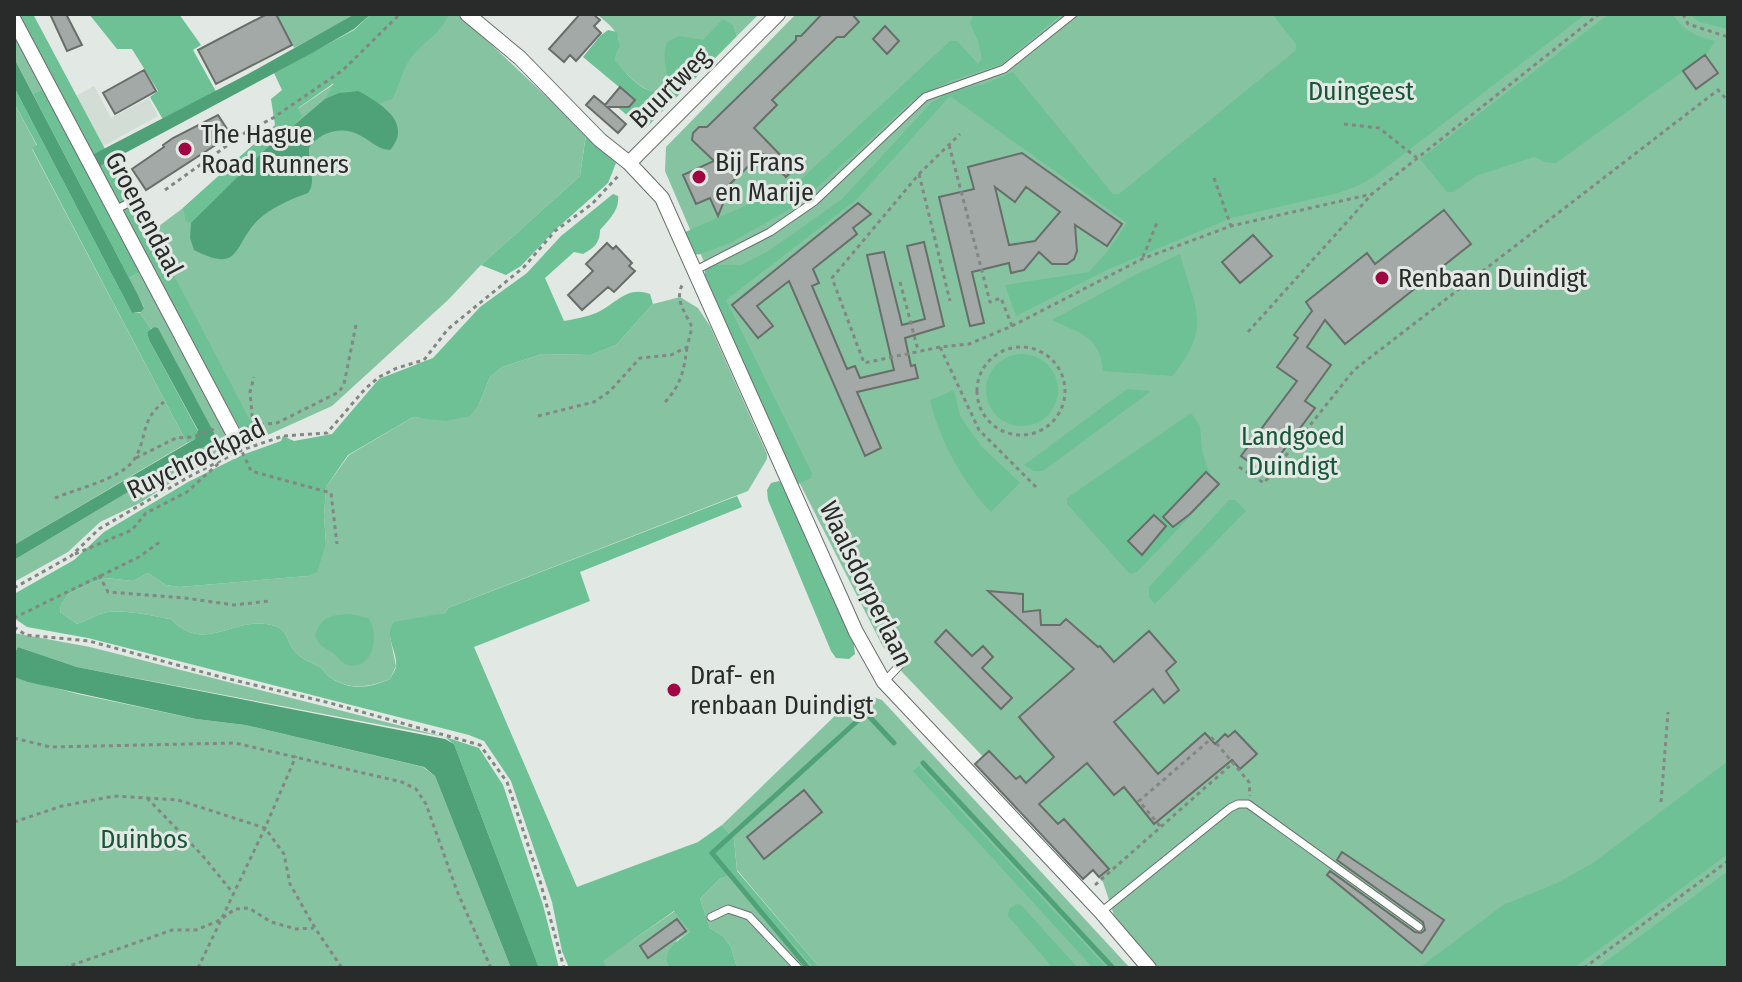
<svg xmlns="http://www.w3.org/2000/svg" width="1742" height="982" font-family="'Fira Sans Condensed',sans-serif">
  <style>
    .built { fill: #d1ddd5 }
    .green { fill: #86c4a1; fill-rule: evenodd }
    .forest { fill: #6dc194 }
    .water { fill: #4fa277 }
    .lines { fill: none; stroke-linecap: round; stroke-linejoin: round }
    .stream { stroke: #4fa277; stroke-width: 5 }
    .building { fill: #a3a9a6; stroke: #686e6a; stroke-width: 2; fill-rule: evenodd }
    .lane-casing { stroke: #696f6b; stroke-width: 9 }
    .street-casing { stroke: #696f6b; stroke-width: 16 }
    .path { stroke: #838784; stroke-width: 3; stroke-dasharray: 4 4; stroke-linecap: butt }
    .lane { stroke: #fff; stroke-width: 7 }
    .street { stroke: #fff; stroke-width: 14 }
    .poi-dot { fill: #a20642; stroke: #e2e8e4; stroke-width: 3 }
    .labels { text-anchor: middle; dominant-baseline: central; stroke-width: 6; stroke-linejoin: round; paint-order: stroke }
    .street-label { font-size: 26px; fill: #282b29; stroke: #e2e8e4 }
    .park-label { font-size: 26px; fill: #175739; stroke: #e2e8e4 }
    .poi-label { font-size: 26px; fill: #282b29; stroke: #e2e8e4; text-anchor: start }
  </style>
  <rect width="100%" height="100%" fill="#e2e8e4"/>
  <path class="built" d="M94,86L111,118L149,98L158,116L98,149L71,99Z"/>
  <path class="green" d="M276,14H348L352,17L294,48Z
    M421,14H459L586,134L580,176L481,265L448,300L332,406L248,444L143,238L183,208L281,120L337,82Z
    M597,14H759L737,36L734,26L667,79L664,89C645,99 627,72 613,60C628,38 613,28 597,14Z
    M796,14H1728V968H1158L1114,915L1103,882L903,673L882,645L796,476L665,171L666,147Z
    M14,26L46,87L33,94L14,58Z
    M14,103L37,146L32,149L187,443L14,545Z
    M142,271L236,449L184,474L140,503L100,522L68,552L14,582V560L214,441L154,327L151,329L140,313L144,307L129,278Z
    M680,297L698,308L710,326L767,454V459L748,491L448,608L445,613L433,616L390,637L396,666L390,679C370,687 351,691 331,678C326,675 323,669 318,666C309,661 300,659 293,649C287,640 287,630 275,626C236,613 205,656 171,619C153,616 117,607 100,614C92,617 86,621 77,624L60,612L61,605L68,594L91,583L106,578L133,581L148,573L166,585L179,587L308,576L326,544L324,516L326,487L349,455L413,417L429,418L479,404L490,377L502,367L542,354L591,355L616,345L653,304Z
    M14,633L90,647L445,737L77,667L18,647L14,654Z
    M14,677L78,694L196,719L245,725L423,767L435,776L511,968H14Z
    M870,696L882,700L1130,968H820L737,870L734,839L722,825L843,708L858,699Z
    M733,873L813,968H737L731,947L723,936L710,928L700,899L720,879Z
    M675,911L690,932L677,940L667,963L668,968H607L602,961ZM677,919L685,930L648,957L640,945Z"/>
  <path class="forest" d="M18,14H33L105,149L92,155Z
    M89,14H179L201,45L193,50L218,95L165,123L150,97L158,91L132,49H117Z
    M371,14H449C438,37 430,36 415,53C402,66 401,84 392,99L377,104C356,88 349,88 325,99L334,83L298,108L302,117L191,223L186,221L183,208L275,125L271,99L282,90L274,73L354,30Z
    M974,14H1062L1002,64L950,81L913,100L799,204L732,242L701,254L693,255L683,233L797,183L950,41H957L978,64L982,59L978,41L970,23Z
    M1272,14H1586L1379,173L1360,185L1338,193L1231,218L1107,270L1016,316L1005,285L1089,272L1106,253L1127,223L950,96L856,200L726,300L812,473L811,478L798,484L704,279L705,270L713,265H741L770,250L842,199L931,103L951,91L984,84L1013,72L1113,194H1119L1296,50V44Z
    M1609,14H1672C1683,30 1696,37 1715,41L1707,54L1556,163L1545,162L1534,157L1476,176L1454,192H1447L1420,159Z
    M1689,14H1728V29L1699,22Z
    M723,19L734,26L737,36L644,130L614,104L625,92L583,57L600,36L608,30L617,32L620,46L614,60C627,73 645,99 664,89C671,72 660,58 667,42L679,36L703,40Z
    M14,87L132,313H140L151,329L147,332L149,340L198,431L195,439L187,443L32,148L37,145L14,103Z
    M46,87L142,271L129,278L33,94Z
    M586,135L616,163L608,183L555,230L521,266L506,275L481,265L580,176Z
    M113,160L260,439L248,444L99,167Z
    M613,194L618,196C620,210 608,221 600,230C600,243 594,248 583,254L574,252L545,278L564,321C575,319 586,317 596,313C616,304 627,285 650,294L653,304L616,345L591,355L542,354L502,367L490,377L479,404L470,416L446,421L413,417L348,455L326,487L324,516L326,544L317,572L308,576L179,587L166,585L148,573L133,581L106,578L91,583L68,594L61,605L60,612L77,624C86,621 92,617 100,614C117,607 153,616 171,619C205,656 236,613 275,626C287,630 287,640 293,649C300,659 309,661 318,666C323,669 326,675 331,678C351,691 370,688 390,679C392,675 395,671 396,667C398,651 383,636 394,622L445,613L448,608L737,496L742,507L580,572L590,601L474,647L577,887L698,842L722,825L734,839L737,871L820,968H813L732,874L720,879L700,899L710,928L723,936L731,947L737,968H668C663,949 676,942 690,932L674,911L603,961L607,968H569L562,951L552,902L511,781L484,741L469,735L88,638L27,627L14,618V594L74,560L104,532L188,482L242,455L281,441L283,436L294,441L332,434L379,379L433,358L480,307L527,273L561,236Z
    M1180,254C1195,310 1213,326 1172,376L1103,371C1100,336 1081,334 1052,320L1137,274Z
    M986 390a36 36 0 1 1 72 0a36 36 0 1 1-72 0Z
    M1127,389L1151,391L1043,471H1034L1024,465Z
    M954,390L960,416L981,446L1020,483L991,512C963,483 939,439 930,400Z
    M1191,413L1200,426L1202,451L1215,490L1137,572L1130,574L1067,504V498Z
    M779,481L785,487L853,638L855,654L849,659L836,658L831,651L768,500L767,490L771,483Z
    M1229,500H1235L1246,511L1155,604L1149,597V587Z
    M350,614L368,618C380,633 374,671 348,665C341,663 338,657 333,653C324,647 319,646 315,636C321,616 331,615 350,614Z
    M445,737L479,748L503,785L543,905L559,968H539L454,744Z
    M1728,761V854L1574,968H1419L1503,905L1557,883L1593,863Z
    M919,766L1107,968H1093L913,771Z
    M1728,871V968H1597Z
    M1017,904L1021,905L1078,968H1053L1008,916L1009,909Z"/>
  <path class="water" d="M355,14H371L354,29L314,52L99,167L92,155L248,74Z
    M14,58L138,295L144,308L141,312L132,313L14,87Z
    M358,91C382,104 413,123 390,150C375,149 369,138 355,133C339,126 317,134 309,148C308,163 317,182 308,193C291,199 270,208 257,221C233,246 241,274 194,250L190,238L191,223L266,149L325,99L339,93Z
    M154,327L158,328L214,433V441L14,560V545L195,439L198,430L149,340L147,332Z
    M18,647L77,667L445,739L454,744L539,968H511L435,776L424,767L245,725L196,719L28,682L14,677V654Z"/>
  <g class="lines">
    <path class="stream" d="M923,763L1113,968
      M808,968L712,853L866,713L894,743"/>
  </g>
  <path class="building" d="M50,14H66L82,45L67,51Z
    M267,14H276L292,45L216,84L198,50Z
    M580,14H593L600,20L594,26L601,33L576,61L570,55L564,62L549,49Z
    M822,14H852L859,22L844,37H837L772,100L777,105L754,128L794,169L786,177L762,153L726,188L728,191L718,216L710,198L696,204L683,175L714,161L692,140L693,133L699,127H707L796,40V36H801Z
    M885,26L899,41L887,54L873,39Z
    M1705,55L1718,73L1696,89L1683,71Z
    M144,70L156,91L115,114L103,93Z
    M620,87L635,100L629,107H607L626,124L618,133L586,105L594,96L605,105Z
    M218,115L231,135L146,190L132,169L164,147L163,145L173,138Z
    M1022,153L1122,224L1107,246L1075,225L1077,251L1074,259L1067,264H1052L1039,252L1024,270L1011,273L1009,263L972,272L984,323L970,326L939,197L974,189L968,167ZM995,187L1015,202L1026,187L1060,212L1035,241L1009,245Z
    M858,203L871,214L853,228L857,234L813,269L819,283L812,286L847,369L855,366L860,378L894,370L867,255L884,252L902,325L925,319L907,246L924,242L944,326L905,338L911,366L915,365L918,378L857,392L881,448L865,456L789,281L757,306L773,326L758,338L732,305Z
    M1444,210L1471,244L1345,344L1325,320L1307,347L1331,365L1305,401L1315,408L1266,474L1241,456L1297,381L1277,367L1298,338L1294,335L1312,311L1306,302L1367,253L1375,264Z
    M1253,235L1272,256L1240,283L1222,262Z
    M607,243L613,249L616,246L632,263L629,266L635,271L614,292L608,287L582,310L568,295L593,271L586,264Z
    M1206,472L1219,484L1190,514L1173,527L1163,517Z
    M1154,515L1166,526L1142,555L1128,541Z
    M988,591L1023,594V612L1040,610L1041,625H1060L1066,619L1098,647L1100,646L1114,662L1149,631L1176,662L1166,671L1179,690L1164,703L1153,689L1114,722L1158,774L1205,733L1215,744L1225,734L1228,737L1235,731L1257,754L1240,769L1232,760L1154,824L1124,787L1114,795L1087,763L1039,804L1058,824L1064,819L1109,869L1099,877L1093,870L1083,879L975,764L989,751L1016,779L1020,776L1026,783L1054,757L1019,717L1074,669Z
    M946,630L972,656L983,646L993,657L982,668L1012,698L1001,709L935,642Z
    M804,790L822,812L764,859L747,837Z
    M1342,852L1444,920L1422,953L1327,875L1330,871L1415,932L1421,933L1425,930L1423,922L1337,860Z
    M677,919L686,931L648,958L640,946Z"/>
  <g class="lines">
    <g class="lane-casing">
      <path id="lane" d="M115,210L138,198
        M696,270L770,232L815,201L925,97L1004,69L1073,14
        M884,682L899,666
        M1101,912L1230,808L1238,804H1248L1419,927
        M711,917L728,909L749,916L798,968"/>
    </g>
    <g class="street-casing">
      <path id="street" d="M467,14L520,58L600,140L629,163L662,198L856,632L884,682L1101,912L1149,968
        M14,20L232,431
        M629,163L778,14"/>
    </g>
    <path class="path" d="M1683,14L1688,24L1728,37
      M1344,124L1379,128L1417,158
      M949,145L990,302L1001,298L1012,326
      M919,174L950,301
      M1214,178L1231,226
      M165,190L246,132L273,118L343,70L400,14
      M1143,257L1158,220
      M900,282L918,350
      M1248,332L1372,194
      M940,347L864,363L832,278L919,174L960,134
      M977 391a44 44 0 1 1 88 0a44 44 0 1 1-88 0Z
      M665,402C681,385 684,370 687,347
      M538,416L594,402L610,391L640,358L671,355L687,347L692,327C685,312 673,298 684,282
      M253,425L250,392L254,377
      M245,429L253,425L277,423L339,392L344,384L356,325
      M239,445L251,471L331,493L337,544
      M136,458L176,438L193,437L214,429
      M1239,467L1264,483L1354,370L1718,90L1728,101
      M1036,487L979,430L940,347L969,344L1012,326L1142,259L1231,226L1372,194L1599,14
      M55,498C76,489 120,479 133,461C148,441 139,420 164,402
      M75,554L132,530L146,513L187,492L219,463
      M99,575L108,592L185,598L234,605L269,601
      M14,588L71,556L99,529L192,475L242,450L283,436L327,433L365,389L379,377L397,368L424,360L448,329L524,267L555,231L592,204L620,174
      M14,618L139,557L161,541
      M14,627L26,635L89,641L221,677L330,703L480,745L507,782L540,881L564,968
      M14,738L50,747L235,743L402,782L416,789L426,804L457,891L491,968
      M147,798L202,855L233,893
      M1661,802L1668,712
      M14,822L62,806L114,796L178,800L265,828L284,854L290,884L315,928L342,968
      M1160,826L1139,801L1212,738L1249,782L1250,796
      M1095,885L1233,763
      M64,968L172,930H196L220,920L235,909L249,908L271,922L296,929L314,928
      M198,968L265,828L296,756
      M1584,968L1728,861"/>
    <use href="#lane" class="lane"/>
    <use href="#street" class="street"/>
  </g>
  <g class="poi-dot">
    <circle cx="185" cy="149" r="8"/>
    <circle cx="699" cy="177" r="8"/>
    <circle cx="1382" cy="278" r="8"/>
    <circle cx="674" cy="690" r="8"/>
  </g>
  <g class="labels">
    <g class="street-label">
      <text transform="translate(670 88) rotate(-45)">Buurtweg</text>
      <text transform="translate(144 214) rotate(62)">Groenendaal</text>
      <text transform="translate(196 459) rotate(-26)">Ruychrockpad</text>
      <text transform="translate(866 584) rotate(64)">Waalsdorperlaan</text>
    </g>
    <g class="park-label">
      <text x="1361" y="91">Duingeest</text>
      <text x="1293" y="436">Landgoed<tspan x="1293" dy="30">Duindigt</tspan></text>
      <text x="144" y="839">Duinbos</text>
    </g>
    <g class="poi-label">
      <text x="201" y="134">The Hague<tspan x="201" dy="30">Road Runners</tspan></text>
      <text x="715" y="162">Bij Frans<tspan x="715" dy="30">en Marije</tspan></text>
      <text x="1398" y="278">Renbaan Duindigt</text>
      <text x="690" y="675">Draf- en<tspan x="690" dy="30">renbaan Duindigt</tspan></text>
    </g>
  </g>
  <rect width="1742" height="982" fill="none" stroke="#282b29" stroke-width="32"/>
</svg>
